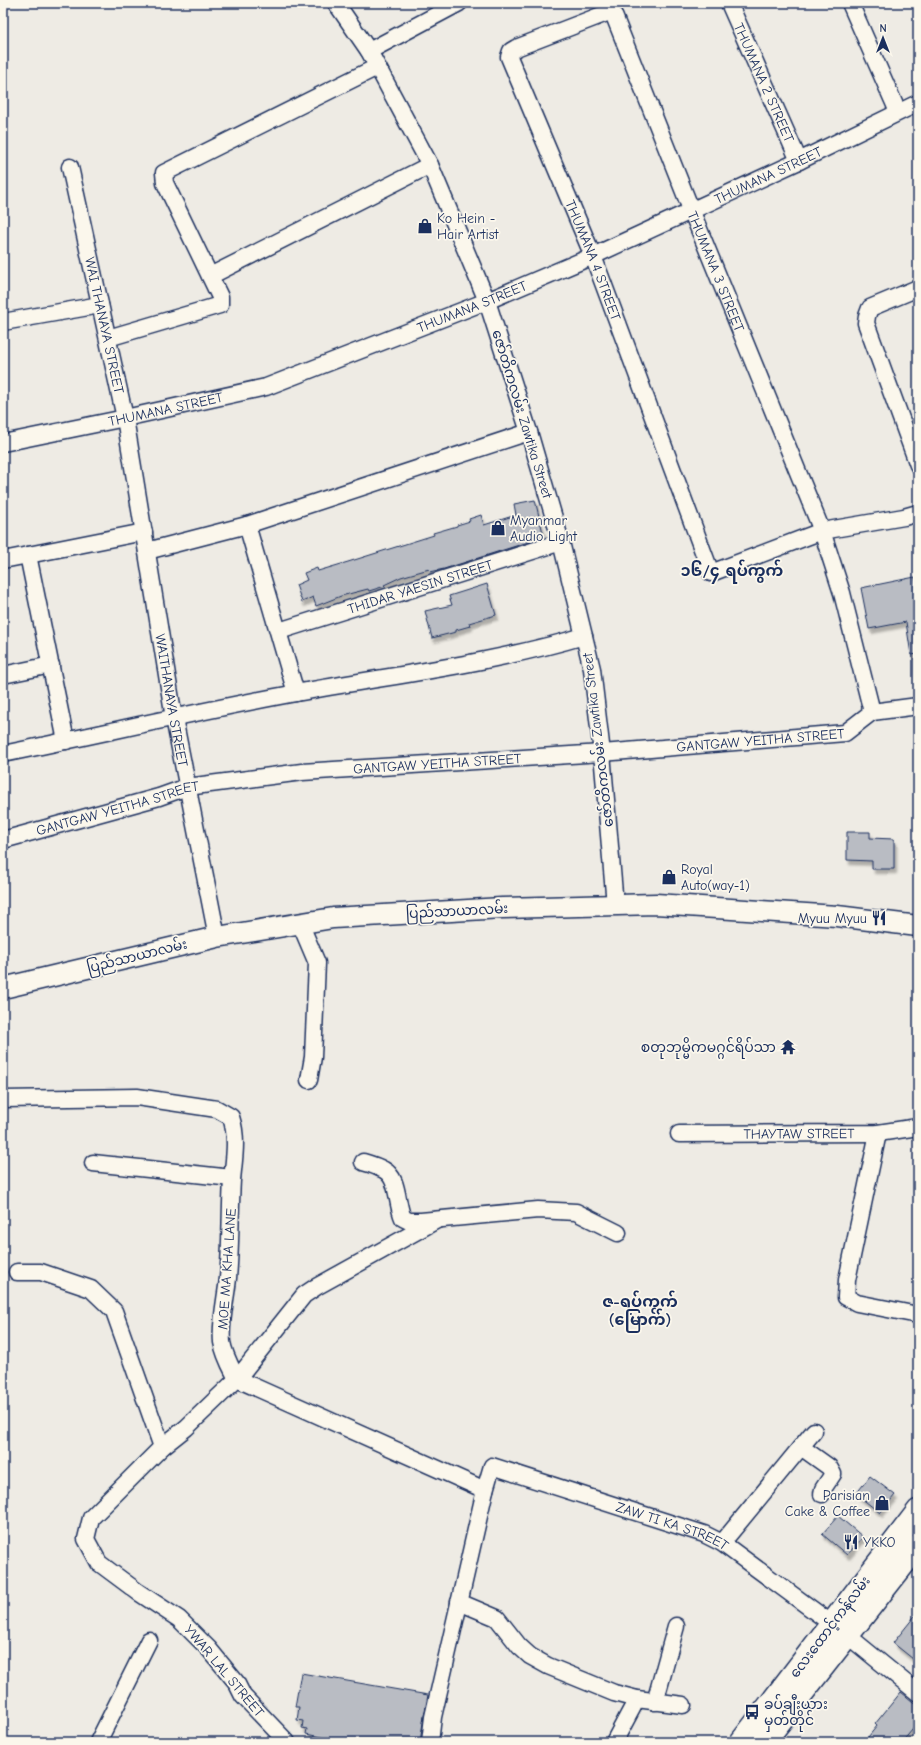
<svg xmlns="http://www.w3.org/2000/svg" width="921" height="1745" font-family="'Comic Neue','Noto Sans Myanmar',sans-serif">
  <style>
    .building { fill: #b9bcc3; stroke: #1b2f5e; filter: url(#shadow) }
    .lines { fill: none; stroke-linecap: round; stroke-linejoin: round }
    .minor-casing { stroke: #1b2f5e; stroke-width: 19 }
    .tertiary-casing { stroke: #1b2f5e; stroke-width: 23 }
    .primary-casing { stroke: #1b2f5e; stroke-width: 25 }
    .minor { stroke: #fbf7ec; stroke-width: 16 }
    .tertiary { stroke: #fbf7ec; stroke-width: 20 }
    .primary { stroke: #fbf7ec; stroke-width: 22 }
    .labels { text-anchor: middle; dominant-baseline: central; stroke-width: 3.5; stroke-linejoin: round; paint-order: stroke }
    .street-label { font-size: 14px; fill: #1b2f5e; stroke: #fbf7ec }
    .poi-label { font-size: 14px; fill: #1b2f5e; stroke: #fbf7ec; text-anchor: start }
    .quarter-label { font-size: 16px; font-weight: bold; fill: #1b2f5e; stroke: #fbf7ec }
  </style>
  <defs>
    <filter id="shadow"><feDropShadow dx="2.5" dy="4.5" stdDeviation="1" flood-color="#0004"/></filter>
  </defs>
  <rect width="100%" height="100%" fill="#eeebe4"/>
  <filter id="ink" filterUnits="userSpaceOnUse"><feTurbulence type="fractalNoise" baseFrequency=".025" numOctaves="2"/><feDisplacementMap in="SourceGraphic" scale="8" xChannelSelector="R" yChannelSelector="G"/><feConvolveMatrix kernelMatrix="1 2 1 2 8 2 1 2 1" color-interpolation-filters="sRGB"/></filter>
  <g filter="url(#ink)">
    <path class="building" d="M535,500L544,537L444,569L430,572L429,569L401,577L384,585L385,586L369,591L368,589L341,596L316,606L313,597L302,602L296,585L307,580L304,573L317,568L318,571L348,562L434,535L433,533L457,526V525L470,521L469,519L481,515L484,525L516,515L514,504Z
      M915,577L918,592V654L911,655L906,622L869,629L861,588Z
      M487,584L496,615L469,623L470,626L456,630V632L432,638L425,611L452,605L449,596Z
      M847,832H870V838L894,839V869H872V861L847,860Z
      M870,1476L895,1495L880,1513L856,1494Z
      M838,1516L863,1537L847,1555L822,1534Z
      M918,1612V1663L893,1643Z
      M301,1673L428,1695L424,1716L420,1742H345L306,1734L307,1729L302,1728L303,1721L297,1720L299,1707H295Z
      M901,1692L918,1706V1723L902,1742H864L877,1726L875,1724Z"/>
    <g class="lines">
      <g class="minor-casing">
        <g id="minor">
          <path d="M336,3L369,51L430,165L487,301L529,432L561,542L592,669L602,753L615,905"/>
          <path id="s1" d="M609,3L692,212L822,531L842,593L872,712"/>
          <path id="s2" d="M729,3L799,161"/>
          <path d="M850,3L898,112"/>
          <path id="s3" d="M612,11L516,48L511,51L509,57L593,256L711,573L822,531L904,517L918,513"/>
          <path d="M369,51L459,3"/>
          <path id="s4" d="M70,167L125,418L174,718L217,937"/>
          <path d="M210,276L430,165"/>
          <path d="M918,288L870,308L867,316L866,323L918,465"/>
          <path d="M3,322L100,305"/>
          <path d="M108,338L220,305V297L165,183L164,173L377,67"/>
          <path id="s5" d="M3,443L125,418L266,387L487,301L593,256L799,161L918,103"/>
          <path d="M247,525L296,693"/>
          <path d="M147,551L247,525L529,432"/>
          <path d="M28,555L66,741"/>
          <path d="M3,560L144,532"/>
          <path id="s6" d="M279,631L561,542"/>
          <path d="M3,675L51,665"/>
          <path d="M872,712L918,706"/>
          <path d="M3,754C101,734 198,711 296,693C393,675 490,664 584,636"/>
          <path id="s7" d="M3,840L159,797L187,787L302,772L602,753L845,733L872,712"/>
          <path d="M300,923L317,963L313,1057L309,1080"/>
          <path d="M3,1099L137,1097L217,1109L231,1117C238,1139 234,1158 232,1180C230,1213 231,1246 228,1278C226,1299 220,1321 222,1342C224,1355 231,1367 237,1379L485,1490"/>
          <path d="M878,1133L847,1280L846,1297L857,1303L918,1315"/>
          <path id="s8" d="M679,1134L878,1133L918,1127"/>
          <path d="M363,1162C370,1164 377,1166 384,1170C399,1178 396,1203 403,1218L409,1221H421L538,1210L576,1212L618,1233"/>
          <path d="M93,1163L232,1178"/>
          <path d="M17,1272H41L91,1289L114,1311L162,1447"/>
          <path d="M801,1447L829,1467L833,1474L823,1489L822,1494"/>
          <path d="M722,1543L814,1431"/>
          <path d="M459,1602L497,1618L519,1646L530,1656L548,1666L614,1693L637,1699L683,1705"/>
          <path d="M655,1702L676,1626"/>
          <path d="M98,1742L149,1640"/>
          <path d="M287,1742L243,1696L236,1682L209,1649L179,1619L138,1592L99,1563L86,1539L91,1518L162,1447L186,1428L237,1379L304,1295L316,1287L437,1220"/>
          <path id="s9" d="M430,1742L433,1717L485,1490L492,1466L704,1534L722,1543L847,1635L918,1693"/>
          <path d="M614,1742L637,1699"/>
        </g>
      </g>
      <g class="tertiary-casing">
        <path id="tertiary" d="M3,988L217,937L333,918L502,908L656,904L837,916L918,926"/>
      </g>
      <g class="primary-casing">
        <path id="primary" d="M741,1742L918,1511
          M764,1742L918,1546"/>
      </g>
      <use href="#minor" class="minor"/>
      <use href="#tertiary" class="tertiary"/>
      <use href="#primary" class="primary"/>
    </g>
  </g>
  <defs>
    <g id="shop-bare" transform="scale(1.2)"><path d="M-5-2.5h2.3a2.7 3.5 0 0 1 5.4 0H5L5.5 6h-11ZM-1.5-2.5h3a1.5 2.3 0 0 0-3 0Z" fill="#1b2f5e" stroke="#fbf7ec" stroke-width="2.5" paint-order="stroke"/></g>
    <g id="restaurant-bare" transform="scale(1.2)"><path d="M-5-6h1v4h1v-4h1v4h1v-4h1v5L-1.5 .5V6h-2V.5L-5-1ZM5-6V6H3V1.5H1.5Q1.5-4 5-6Z" fill="#1b2f5e" stroke="#fbf7ec" stroke-width="2.5" paint-order="stroke"/></g>
    <g id="temple-bare" transform="scale(1.2)"><path d="M0-6L5-2H3V0L6.5 2.5H4V6H1.5V3h-3V6H-4V2.5H-6.5L-3 0V-2H-5Z" fill="#1b2f5e" stroke="#fbf7ec" stroke-width="2.5" paint-order="stroke"/></g>
    <g id="bus-bare" transform="scale(1.2)"><path d="M-5-6H5V4H4V6H2V4H-2V6H-4V4H-5ZM-3.5-4V0h7V-4ZM-3.5 1.2v1.5H-2V1.2ZM2 1.2v1.5H3.5V1.2Z" fill="#1b2f5e" stroke="#fbf7ec" stroke-width="2.5" paint-order="stroke"/></g>
  </defs>
  <g fill-rule="evenodd">
    <use href="#shop-bare" x="425" y="226"/>
    <use href="#shop-bare" x="498" y="528"/>
    <use href="#shop-bare" x="669" y="877"/>
    <use href="#restaurant-bare" x="879" y="918"/>
    <use href="#temple-bare" x="788" y="1047"/>
    <use href="#shop-bare" x="882" y="1503"/>
    <use href="#restaurant-bare" x="851" y="1542"/>
    <use href="#bus-bare" x="752" y="1712"/>
  </g>
  <g class="labels">
    <g class="street-label">
      <text stroke="none"><textPath href="#s2" startOffset="87">THUMANA 2 STREET</textPath></text>
      <text stroke="none"><textPath href="#s5" startOffset="814">THUMANA STREET</textPath></text>
      <text stroke="none"><textPath href="#s3" startOffset="335">THUMANA 4 STREET</textPath></text>
      <text stroke="none"><textPath href="#s1" startOffset="289">THUMANA 3 STREET</textPath></text>
      <text stroke="none"><textPath href="#s5" startOffset="490">THUMANA STREET</textPath></text>
      <text stroke="none"><textPath href="#s4" startOffset="162">WAI THANAYA STREET</textPath></text>
      <text stroke="none"><textPath href="#s5" startOffset="166">THUMANA STREET</textPath></text>
      <text transform="translate(522 414) rotate(73)">ဇော်တိကလမ်း Zawtika Street</text>
      <text stroke="none"><textPath href="#s6" startOffset="148">THIDAR YAESIN STREET</textPath></text>
      <text stroke="none"><textPath href="#s4" startOffset="543">WAITHANAYA STREET</textPath></text>
      <text stroke="none"><textPath href="#s7" startOffset="767">GANTGAW YEITHA STREET</textPath></text>
      <text transform="translate(598 740) rotate(-97)">ဇော်တိကလမ်း Zawtika Street</text>
      <text stroke="none"><textPath href="#s7" startOffset="443">GANTGAW YEITHA STREET</textPath></text>
      <text stroke="none"><textPath href="#s7" startOffset="119">GANTGAW YEITHA STREET</textPath></text>
      <text transform="translate(457 911) rotate(-3)">ပြည်သာယာလမ်း</text>
      <text transform="translate(137 956) rotate(-14)">ပြည်သာယာလမ်း</text>
      <text stroke="none"><textPath href="#s8" startOffset="120">THAYTAW STREET</textPath></text>
      <text transform="translate(227 1269) rotate(-86)">MOE MA KHA LANE</text>
      <text stroke="none"><textPath href="#s9" startOffset="473">ZAW TI KA STREET</textPath></text>
      <text transform="translate(830 1627) rotate(-53)">လေးထောင့်ကန်လမ်း</text>
      <text transform="translate(224 1671) rotate(50)">YWAR LAL STREET</text>
    </g>
    <g class="poi-label">
      <text x="437" y="218">Ko Hein -<tspan x="437" dy="16">Hair Artist</tspan></text>
      <text x="510" y="520">Myanmar<tspan x="510" dy="16">Audio Light</tspan></text>
      <text x="681" y="869">Royal<tspan x="681" dy="16">Auto(way-1)</tspan></text>
      <text x="867" y="918" text-anchor="end">Myuu Myuu</text>
      <text x="776" y="1047" text-anchor="end">စတုဘုမ္မိကမဂ္ဂင်ရိပ်သာ</text>
      <text x="870" y="1495" text-anchor="end">Parisian<tspan x="870" dy="16">Cake &amp; Coffee</tspan></text>
      <text x="863" y="1542">YKKO</text>
      <text x="764" y="1704">ခပ်ချီးယား<tspan x="764" dy="16">မှတ်တိုင်</tspan></text>
    </g>
    <g class="quarter-label">
      <text x="732" y="571">၁၆/၄ ရပ်ကွက်</text>
      <text x="640" y="1302">ဇ-ရပ်ကွက်<tspan x="640" dy="18">(မြောက်)</tspan></text>
    </g>
  </g>
  <rect width="921" height="1745" fill="none" stroke="#fbf7ec" stroke-width="16"/>
  <rect x="8" y="8" width="905" height="1729" fill="none" stroke="#1b2f5e" stroke-width="1.5" filter="url(#ink)"/>
  <g transform="translate(883 38)" stroke="#fbf7ec" stroke-width="3" paint-order="stroke">
  <path d="M0-3L7 15L0 10L-7 15Z" fill="#1b2f5e"/>
  <text y="-6" font-size="11" font-weight="bold" text-anchor="middle" fill="#1b2f5e">N</text>
  </g>
</svg>
